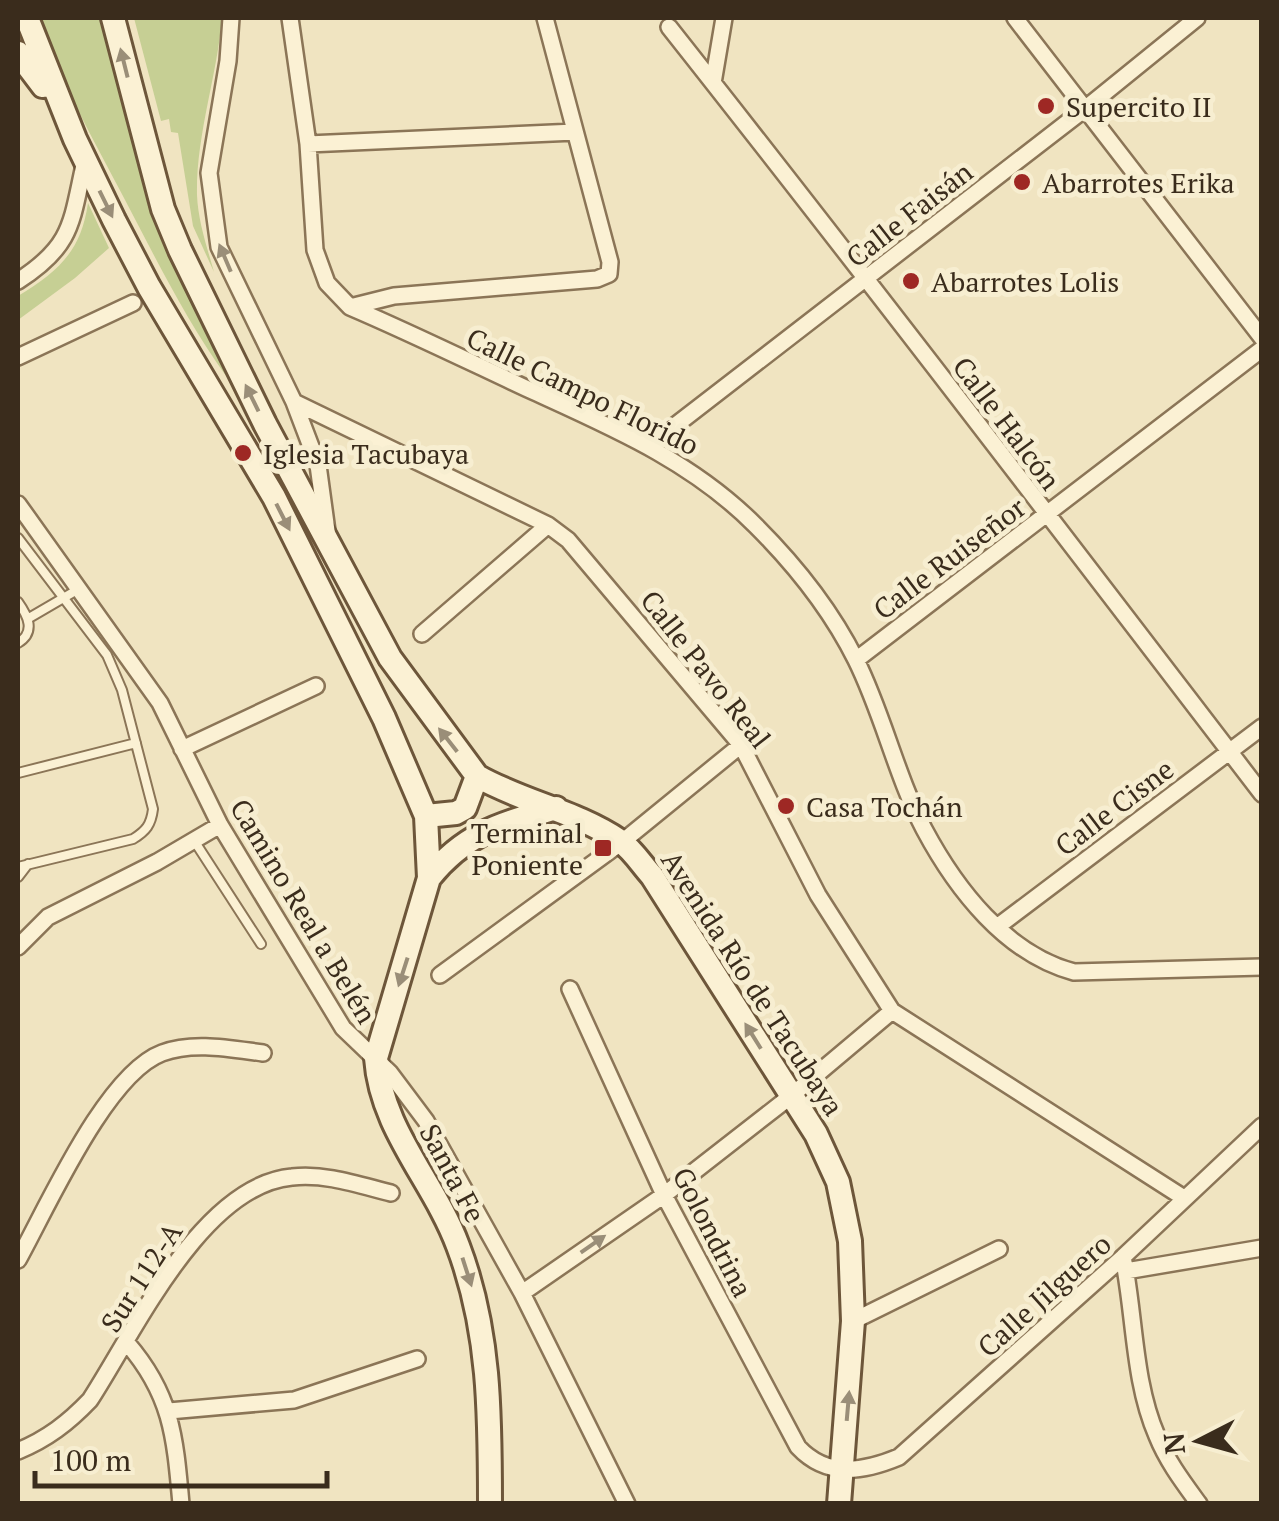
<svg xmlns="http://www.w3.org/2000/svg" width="1279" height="1521" font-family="'PT Serif',serif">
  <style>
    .green { fill: #c6cf94 }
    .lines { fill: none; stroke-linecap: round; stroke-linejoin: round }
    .lane-casing { stroke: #8b7557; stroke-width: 12 }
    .street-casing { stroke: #8b7557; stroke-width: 20 }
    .secondary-casing { stroke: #6d563a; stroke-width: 28 }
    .lane { stroke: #fbf1d4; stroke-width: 8 }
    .street { stroke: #fbf1d4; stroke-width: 15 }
    .secondary { stroke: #fbf1d4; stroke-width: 22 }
    .oneway { fill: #9a8e78 }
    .poi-dot { fill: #9e2824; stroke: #f7eed1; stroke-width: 4 }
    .labels { text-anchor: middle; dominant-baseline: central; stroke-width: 10; stroke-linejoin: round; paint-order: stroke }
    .poi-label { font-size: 28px; fill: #3a2c1c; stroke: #f7eed1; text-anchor: start }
    .street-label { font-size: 28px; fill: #3a2c1c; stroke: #f7eed1 }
  </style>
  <rect width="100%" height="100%" fill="#f0e4c1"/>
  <path class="green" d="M41,18H110L161,223L226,376C186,320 156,259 124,198C94,140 59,81 41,18Z
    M134,18H222C217,77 196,135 197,195C198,221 207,247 214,272L193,226L178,133L171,132L169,119L161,121Z
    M88,203L109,248L75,278L18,320V296C59,271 81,251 88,203Z"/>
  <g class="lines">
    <g class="lane-casing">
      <path id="lane" d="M18,538L107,655L122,690L153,809C151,825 146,831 133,839L18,867
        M18,602C28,616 36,632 18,643
        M29,618L77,590
        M18,773L136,743
        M195,842L261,944
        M18,877L28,864"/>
    </g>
    <g class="street-casing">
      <path id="street" d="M231,18L228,61L209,173L219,247L294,402L318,465L327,531
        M290,18L308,144L315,250L327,283L350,307C411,333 470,362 530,390C611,427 692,461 756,526C795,565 831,610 856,660C883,714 896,775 924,829C956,889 1006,954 1074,972L1262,967
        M1015,18L1262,338
        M669,27C869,280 1065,537 1262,794
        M713,83L724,18
        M308,144L575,132
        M18,281C74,245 71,222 85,161
        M350,307L394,296L597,279L609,274L610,262L545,18
        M18,357L133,303
        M294,402L548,525L568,540L741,745L818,895L892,1011L1184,1198
        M650,445L1086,108L1197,18
        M18,504L160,703L220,825L343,1028L390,1073L426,1121L522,1293L627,1504
        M422,634L548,525
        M856,660L1262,349
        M182,749L316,686
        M997,927L1262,727
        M18,947L48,917L157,862L220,825
        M440,975L622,842L741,745
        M570,989L664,1195L798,1447C827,1478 863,1472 899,1457L1123,1257L1262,1126
        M1123,1257C1135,1315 1133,1381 1157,1436C1167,1461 1183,1482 1199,1504
        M18,1260C48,1206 106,1074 162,1053C193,1041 232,1049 263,1053
        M1126,1271L1262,1248
        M522,1293L664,1195L791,1096L892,1011
        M853,1321L999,1249
        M127,1343C172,1395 175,1437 181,1504
        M169,1411L294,1400L417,1359
        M18,1451C47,1439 68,1423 90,1400C135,1331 202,1185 292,1177C325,1173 359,1185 391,1193"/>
    </g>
    <g class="secondary-casing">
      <path id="secondary" d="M27,18L75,139L114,220L149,287L274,497L384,718L426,816L429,878L376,1058C381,1130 434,1181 458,1246C490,1330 490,1415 490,1504
        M113,18L163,209L180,250L265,424L390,658L477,776C522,802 576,811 620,841C632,849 642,865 652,876L816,1134L838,1182L850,1241L853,1321L839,1504
        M18,53L43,86
        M426,816L456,813L465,808L477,776
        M429,878C466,832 502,824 556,808"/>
    </g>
    <use href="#lane" class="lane"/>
    <use href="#street" class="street"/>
    <use href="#secondary" class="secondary"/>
  </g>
  <defs><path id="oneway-solid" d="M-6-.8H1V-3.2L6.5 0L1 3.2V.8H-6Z" transform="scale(2.5)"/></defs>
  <g class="oneway">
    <use href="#oneway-solid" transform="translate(124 63) rotate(-104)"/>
    <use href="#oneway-solid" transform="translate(106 204) rotate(64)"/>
    <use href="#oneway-solid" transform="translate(225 258) rotate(-113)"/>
    <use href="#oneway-solid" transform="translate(252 398) rotate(-116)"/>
    <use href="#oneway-solid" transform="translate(283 517) rotate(63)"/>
    <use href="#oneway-solid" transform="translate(448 740) rotate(-128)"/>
    <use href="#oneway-solid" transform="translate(403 972) rotate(108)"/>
    <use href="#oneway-solid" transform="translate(753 1036) rotate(-122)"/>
    <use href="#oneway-solid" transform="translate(593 1244) rotate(-35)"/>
    <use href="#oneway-solid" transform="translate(467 1272) rotate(72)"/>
    <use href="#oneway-solid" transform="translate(848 1406) rotate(-85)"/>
  </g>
  <g class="poi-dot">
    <circle cx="1046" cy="106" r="10"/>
    <circle cx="1022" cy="182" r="10"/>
    <circle cx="911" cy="281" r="10"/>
    <circle cx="243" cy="453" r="10"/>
    <circle cx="786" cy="806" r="10"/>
    <rect x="593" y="838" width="20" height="20" rx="5"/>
  </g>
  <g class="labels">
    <g class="poi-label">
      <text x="1066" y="106">Supercito II</text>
      <text x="1042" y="182">Abarrotes Erika</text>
      <text x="931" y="281">Abarrotes Lolis</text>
      <text x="263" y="453">Iglesia Tacubaya</text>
      <text x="806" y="806">Casa Tochán</text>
      <text x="583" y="832" text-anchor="end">Terminal<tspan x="583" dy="32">Poniente</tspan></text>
    </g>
    <g class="street-label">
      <text transform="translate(909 214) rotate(-38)">Calle Faisán</text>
      <text transform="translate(583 391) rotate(26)">Calle Campo Florido</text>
      <text transform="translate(1007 423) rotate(53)">Calle Halcón</text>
      <text transform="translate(949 558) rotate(-37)">Calle Ruiseñor</text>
      <text transform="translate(706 669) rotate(52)">Calle Pavo Real</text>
      <text transform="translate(1114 807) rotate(-37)">Calle Cisne</text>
      <text transform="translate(304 911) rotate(59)">Camino Real a Belén</text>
      <text transform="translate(753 983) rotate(57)">Avenida Río de Tacubaya</text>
      <text transform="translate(453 1173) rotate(62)">Santa Fe</text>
      <text transform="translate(713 1232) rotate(63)">Golondrina</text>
      <text transform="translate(141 1277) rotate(-57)">Sur 112-A</text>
      <text transform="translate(1044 1295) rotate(-42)">Calle Jilguero</text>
    </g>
  </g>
  <rect width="1279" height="1521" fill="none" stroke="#3a2c1c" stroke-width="40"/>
  <g transform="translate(1199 1441) rotate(264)" stroke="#f7eed1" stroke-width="8" paint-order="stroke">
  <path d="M0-8L18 38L0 25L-18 38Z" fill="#3a2c1c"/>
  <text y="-15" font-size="28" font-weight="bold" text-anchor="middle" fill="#3a2c1c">N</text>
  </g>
  <path d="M35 1471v15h292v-15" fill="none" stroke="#3a2c1c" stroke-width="5"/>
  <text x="50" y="1471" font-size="30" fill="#3a2c1c" stroke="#f7eed1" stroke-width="8" paint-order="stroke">100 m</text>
</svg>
